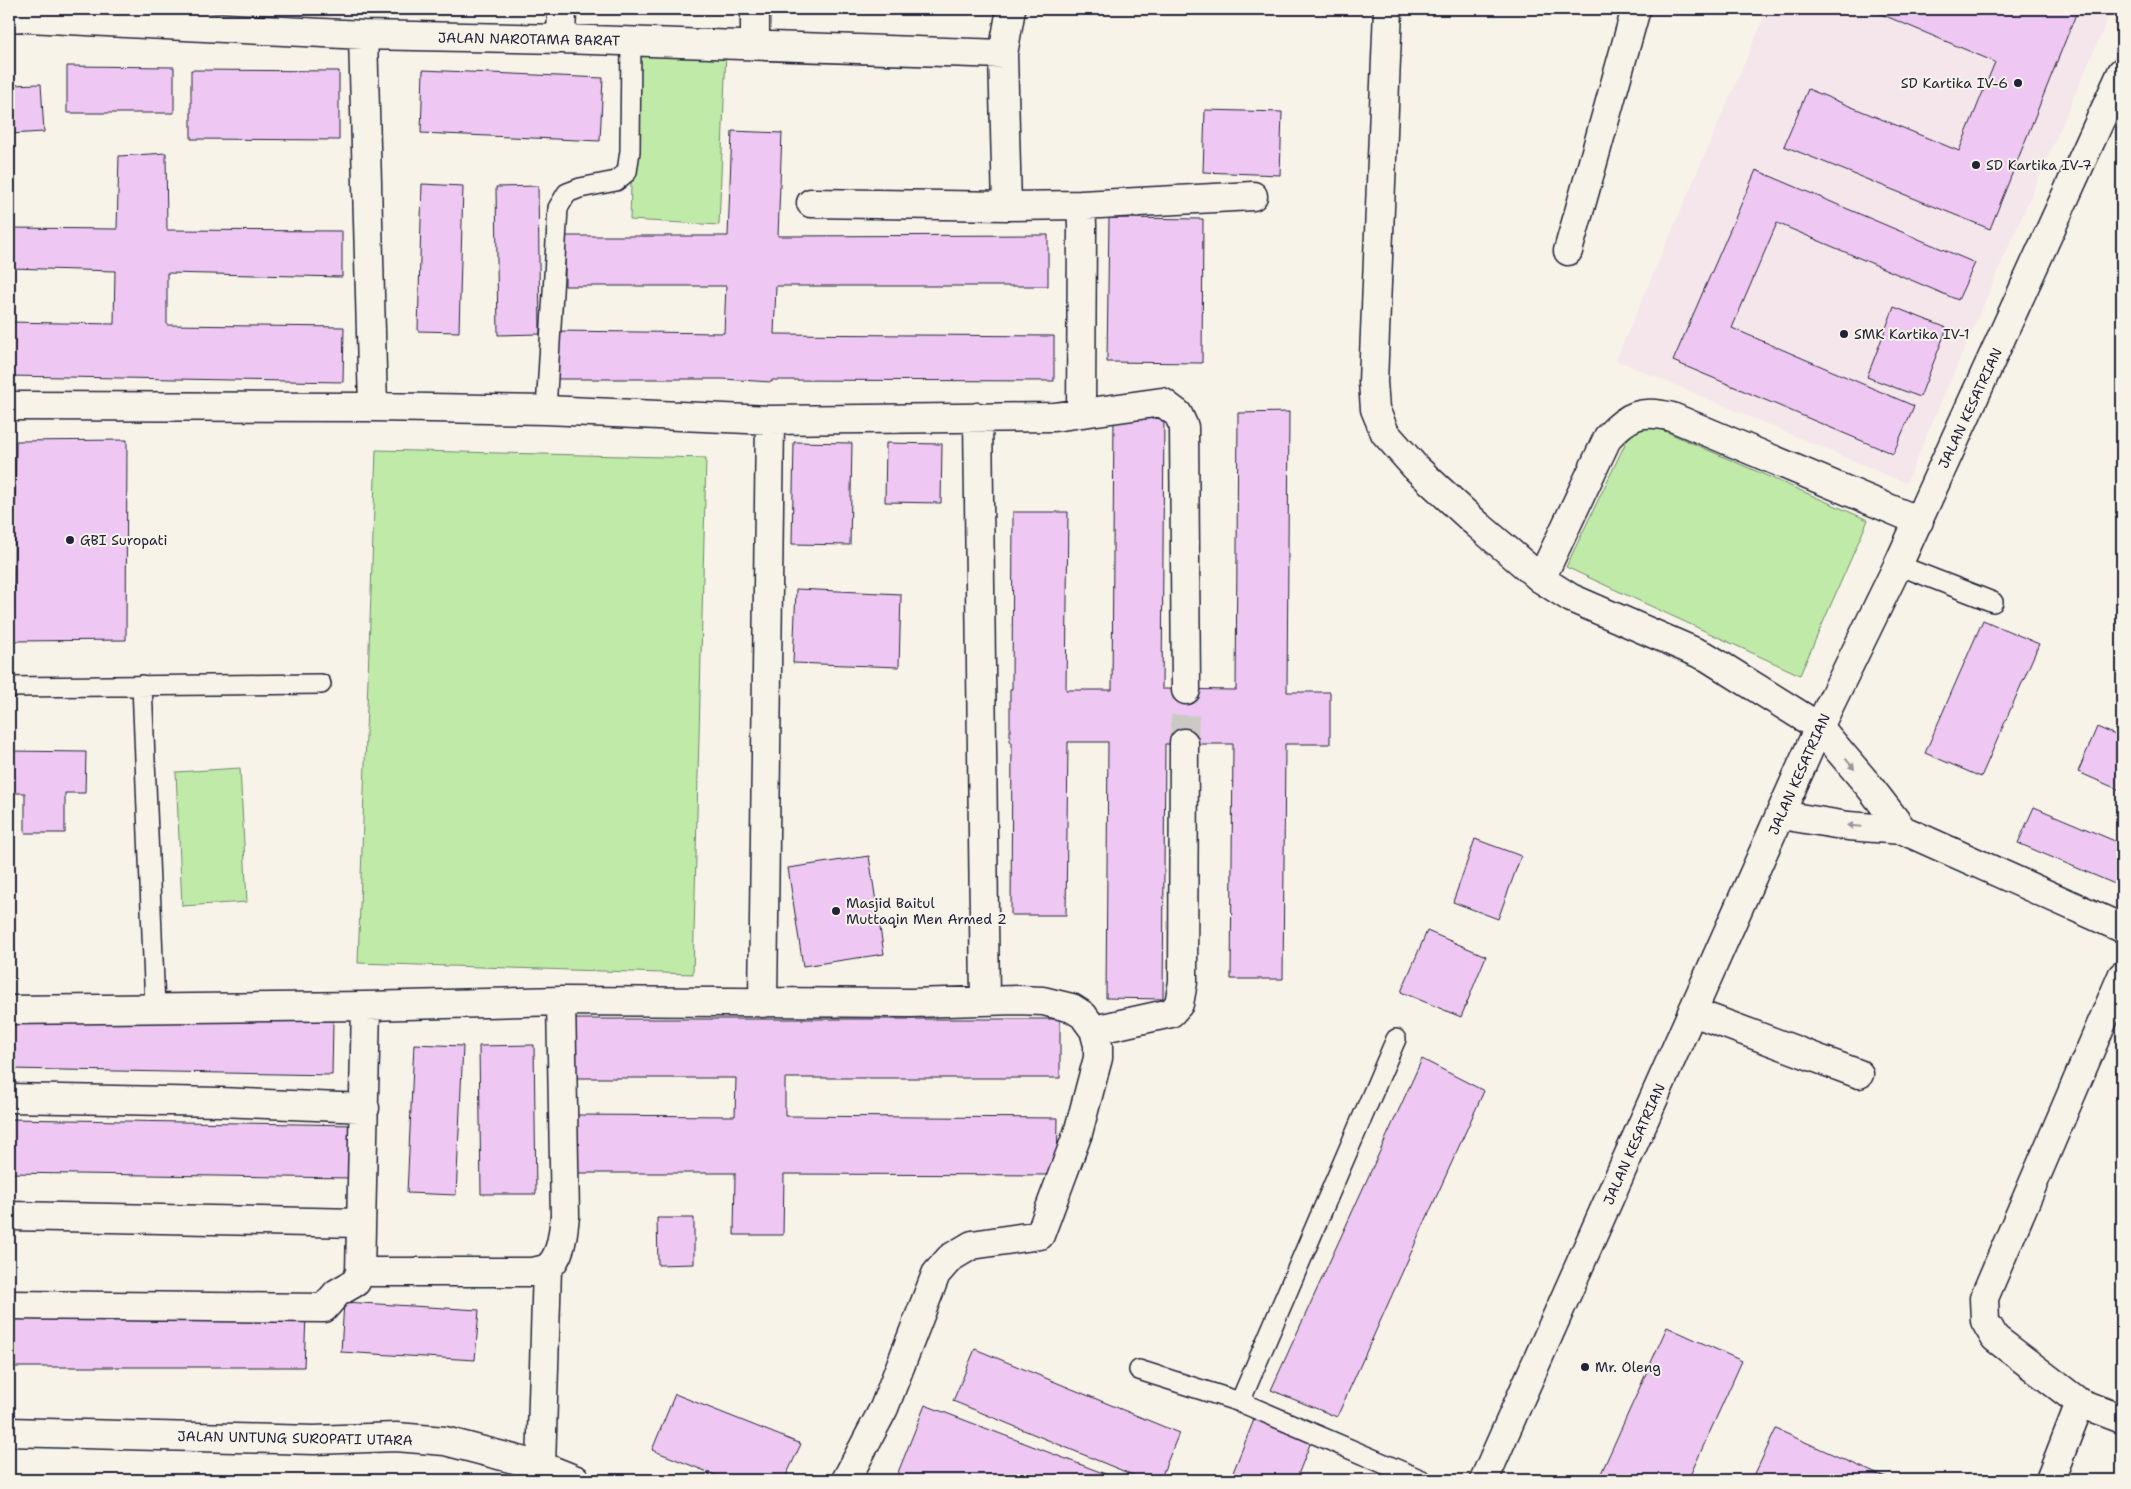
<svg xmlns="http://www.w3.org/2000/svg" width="2131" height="1489" font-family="'Shantell Sans',sans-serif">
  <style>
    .built { fill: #f4e6eb }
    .green { fill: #c0eaa7; stroke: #718671 }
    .building { fill: #eec8f2; stroke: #22223b }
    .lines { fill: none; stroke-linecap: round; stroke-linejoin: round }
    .street-tunnel { stroke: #ccc9c5; stroke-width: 28; stroke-dasharray: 28 14; stroke-linecap: butt }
    .lane-casing { stroke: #22223b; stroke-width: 22 }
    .street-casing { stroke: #22223b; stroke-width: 31 }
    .secondary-casing { stroke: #22223b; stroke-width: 31 }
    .lane { stroke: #f7f3e8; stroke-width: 19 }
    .street { stroke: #f7f3e8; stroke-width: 28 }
    .secondary { stroke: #f7f3e8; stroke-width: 28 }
    .oneway { fill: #97959a }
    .poi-dot { fill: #22223b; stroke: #f7f3e8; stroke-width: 2 }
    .labels { text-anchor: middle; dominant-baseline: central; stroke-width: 4; stroke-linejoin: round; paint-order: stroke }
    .street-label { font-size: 14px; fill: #22223b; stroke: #f7f3e8 }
    .poi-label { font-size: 14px; fill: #22223b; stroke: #f7f3e8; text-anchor: start }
  </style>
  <rect width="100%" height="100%" fill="#f7f3e8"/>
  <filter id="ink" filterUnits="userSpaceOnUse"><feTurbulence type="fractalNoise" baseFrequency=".02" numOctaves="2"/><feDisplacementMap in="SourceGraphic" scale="10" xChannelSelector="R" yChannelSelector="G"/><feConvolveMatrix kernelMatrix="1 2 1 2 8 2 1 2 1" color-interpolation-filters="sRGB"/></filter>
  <g filter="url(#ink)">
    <path class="built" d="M1768,9H2112L1906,483L1616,360Z"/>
    <path class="green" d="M635,51L726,52L719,225L630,220Z
      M1637,419L1868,520L1800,675L1566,567Z
      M376,450L706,458L693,974L358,963Z
      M240,768L247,902L182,906L176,772Z"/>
    <path class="building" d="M1869,9H2078L1990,229L1784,146L1808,89L1959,151L1995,62Z
      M67,66L174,67V113H67Z
      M191,70L339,71V140L191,139Z
      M423,70L603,78L600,141L421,133Z
      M41,84L44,132L9,134V85Z
      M1205,110L1282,112L1280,175L1203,172Z
      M732,131L782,133L778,236L1048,235V286H776L774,334L1054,336V381L772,380V382L722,379H554L555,331L724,333L726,286H565V236H728Z
      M166,153L167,230L342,231V277L167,273V325L344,327L343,382L9,376V322L114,324L115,271L9,268V228L117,229L119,156Z
      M1756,170L1975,263L1958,300L1777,223L1732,328L1914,406L1893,454L1673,361Z
      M422,184L463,186L459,332L418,331Z
      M538,186L540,334L498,335L496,187Z
      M1109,218L1203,219L1202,363L1107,362Z
      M1894,307L1947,328L1920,397L1867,377Z
      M1289,412L1287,692H1330V744H1285L1283,979H1231L1233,744H1165L1163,999L1106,998L1108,742H1068L1066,915H1011L1012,742H1010V689H1012L1013,512H1068L1066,690H1112L1114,413H1164L1162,689L1236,690L1238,413Z
      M127,440L126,640L13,641L16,441Z
      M794,442L852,443L850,545L792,544Z
      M886,443L942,444L941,503L885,502Z
      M796,589L901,594L899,667L793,663Z
      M1983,620L2039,644L1981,777L1925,753Z
      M2097,727L2122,738V791L2078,772Z
      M9,751L86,752L85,793H65V833H25V793H9Z
      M2034,807L2122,844V887L2018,843Z
      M1475,839L1521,856L1498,919L1453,902Z
      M869,856L884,954L803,966L788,868Z
      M1427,931L1486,956L1461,1017L1401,992Z
      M9,1015L333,1021L332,1075L9,1069Z
      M569,1019H1060V1078H785V1116L1058,1118L1057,1175L784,1174L783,1235H734L735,1173H571L572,1115L735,1116L736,1078H569Z
      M414,1044L463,1046L456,1195L407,1193Z
      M534,1045L536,1194H481L479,1046Z
      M1422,1059L1484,1091L1337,1417L1271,1390Z
      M9,1119L355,1125L352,1178L9,1173Z
      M657,1218H694V1264L658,1265Z
      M344,1302L479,1310L475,1360L341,1352Z
      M9,1312L306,1315L304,1367H9Z
      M1667,1327L1742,1361L1688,1480H1598Z
      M975,1349L1179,1433L1160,1480H1145L953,1401Z
      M675,1394L801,1444L784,1480H728L652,1450Z
      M925,1405L1121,1480H895Z
      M1257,1412L1314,1434L1296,1480H1230Z
      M1776,1429L1888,1479L1752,1480Z"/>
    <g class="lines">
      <path class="street-tunnel" d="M1184,743L1186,690"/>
      <g class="lane-casing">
        <path id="lane" d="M546,410L558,208L567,193L580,188L616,181L627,172L630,151L631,41
          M1898,565L1993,602
          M142,685L155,1008
          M9,687L321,684
          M1139,1370L1240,1402L1422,1480
          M1240,1402L1396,1039"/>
      </g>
      <g class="street-casing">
        <path id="street" d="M755,9V44
          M1388,9L1373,382L1375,409L1385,433L1416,468L1478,525L1541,579L1571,598L1707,657L1819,727L1869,786L1903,830
          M9,17L363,35L561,39L1003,54L1011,9
          M363,35L373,407
          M561,39L562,9
          M1003,54L1007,206L1081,205L1082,225L1081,412
          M811,203L1007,206
          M1081,205L1253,196
          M1568,251L1636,9
          M9,406L373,407L546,410L770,420L1054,417L1162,402L1178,414L1184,427L1186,690
          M978,417L985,1000
          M1541,579L1608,437C1628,415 1642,409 1672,417L1919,521
          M1781,815L1848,826L1903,830L2122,928
          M2122,976L1984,1298L1985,1321L1995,1338L2080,1403L2122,1419
          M763,1003L770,420
          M9,1010L366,1006L561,1001L911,1003L1017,1000L1043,1001L1072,1008L1083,1015L1094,1030L1098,1045V1058L1078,1133L1040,1235L972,1245L950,1258L936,1274L884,1408L846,1480
          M1693,1012L1859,1074
          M1094,1030L1171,1013L1179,1004L1183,982L1184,743
          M9,1098L220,1102L365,1108
          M9,1216L360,1223
          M360,1272H532C536,1271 544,1270 547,1268C562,1257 563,1232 565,1216L561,1001
          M9,1305L324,1308L337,1293L356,1282L360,1272L366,1006
          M541,1466L547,1268
          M2050,1480L2080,1403"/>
      </g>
      <g class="secondary-casing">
        <path id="secondary" d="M9,1432L314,1440L396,1437L445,1441L541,1466L576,1480
          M1484,1480L1819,727L1898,565L2122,72"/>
      </g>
      <use href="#lane" class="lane"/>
      <use href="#street" class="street"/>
      <use href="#secondary" class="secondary"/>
    </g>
    <defs><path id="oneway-solid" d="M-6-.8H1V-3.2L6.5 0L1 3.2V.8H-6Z" transform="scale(1.25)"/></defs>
    <g class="oneway">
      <use href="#oneway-solid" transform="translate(1850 764) rotate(50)"/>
      <use href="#oneway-solid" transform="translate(1854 826) rotate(-175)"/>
    </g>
  </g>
  <g class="poi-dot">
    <circle cx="2018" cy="83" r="5"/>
    <circle cx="1976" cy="165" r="5"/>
    <circle cx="1844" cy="334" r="5"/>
    <circle cx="70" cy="540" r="5"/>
    <circle cx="836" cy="911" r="5"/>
    <circle cx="1585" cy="1367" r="5"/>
  </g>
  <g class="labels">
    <g class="street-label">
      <text transform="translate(529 39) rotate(1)">JALAN NAROTAMA BARAT</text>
      <text transform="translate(1970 408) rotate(-65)">JALAN KESATRIAN</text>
      <text transform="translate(1799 774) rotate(-66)">JALAN KESATRIAN</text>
      <text transform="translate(1634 1144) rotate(-66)">JALAN KESATRIAN</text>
      <text transform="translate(295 1438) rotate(1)">JALAN UNTUNG SUROPATI UTARA</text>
    </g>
    <g class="poi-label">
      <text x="2008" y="83" text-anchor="end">SD Kartika IV-6</text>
      <text x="1986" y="165">SD Kartika IV-7</text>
      <text x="1854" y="334">SMK Kartika IV-1</text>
      <text x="80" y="540">GBI Suropati</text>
      <text x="846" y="903">Masjid Baitul<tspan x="846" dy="16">Muttaqin Men Armed 2</tspan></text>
      <text x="1595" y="1367">Mr. Oleng</text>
    </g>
  </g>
  <rect width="2131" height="1489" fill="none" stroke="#f7f3e8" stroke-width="30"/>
  <rect x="15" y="15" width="2101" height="1459" fill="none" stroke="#22223b" stroke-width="2" filter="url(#ink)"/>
</svg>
